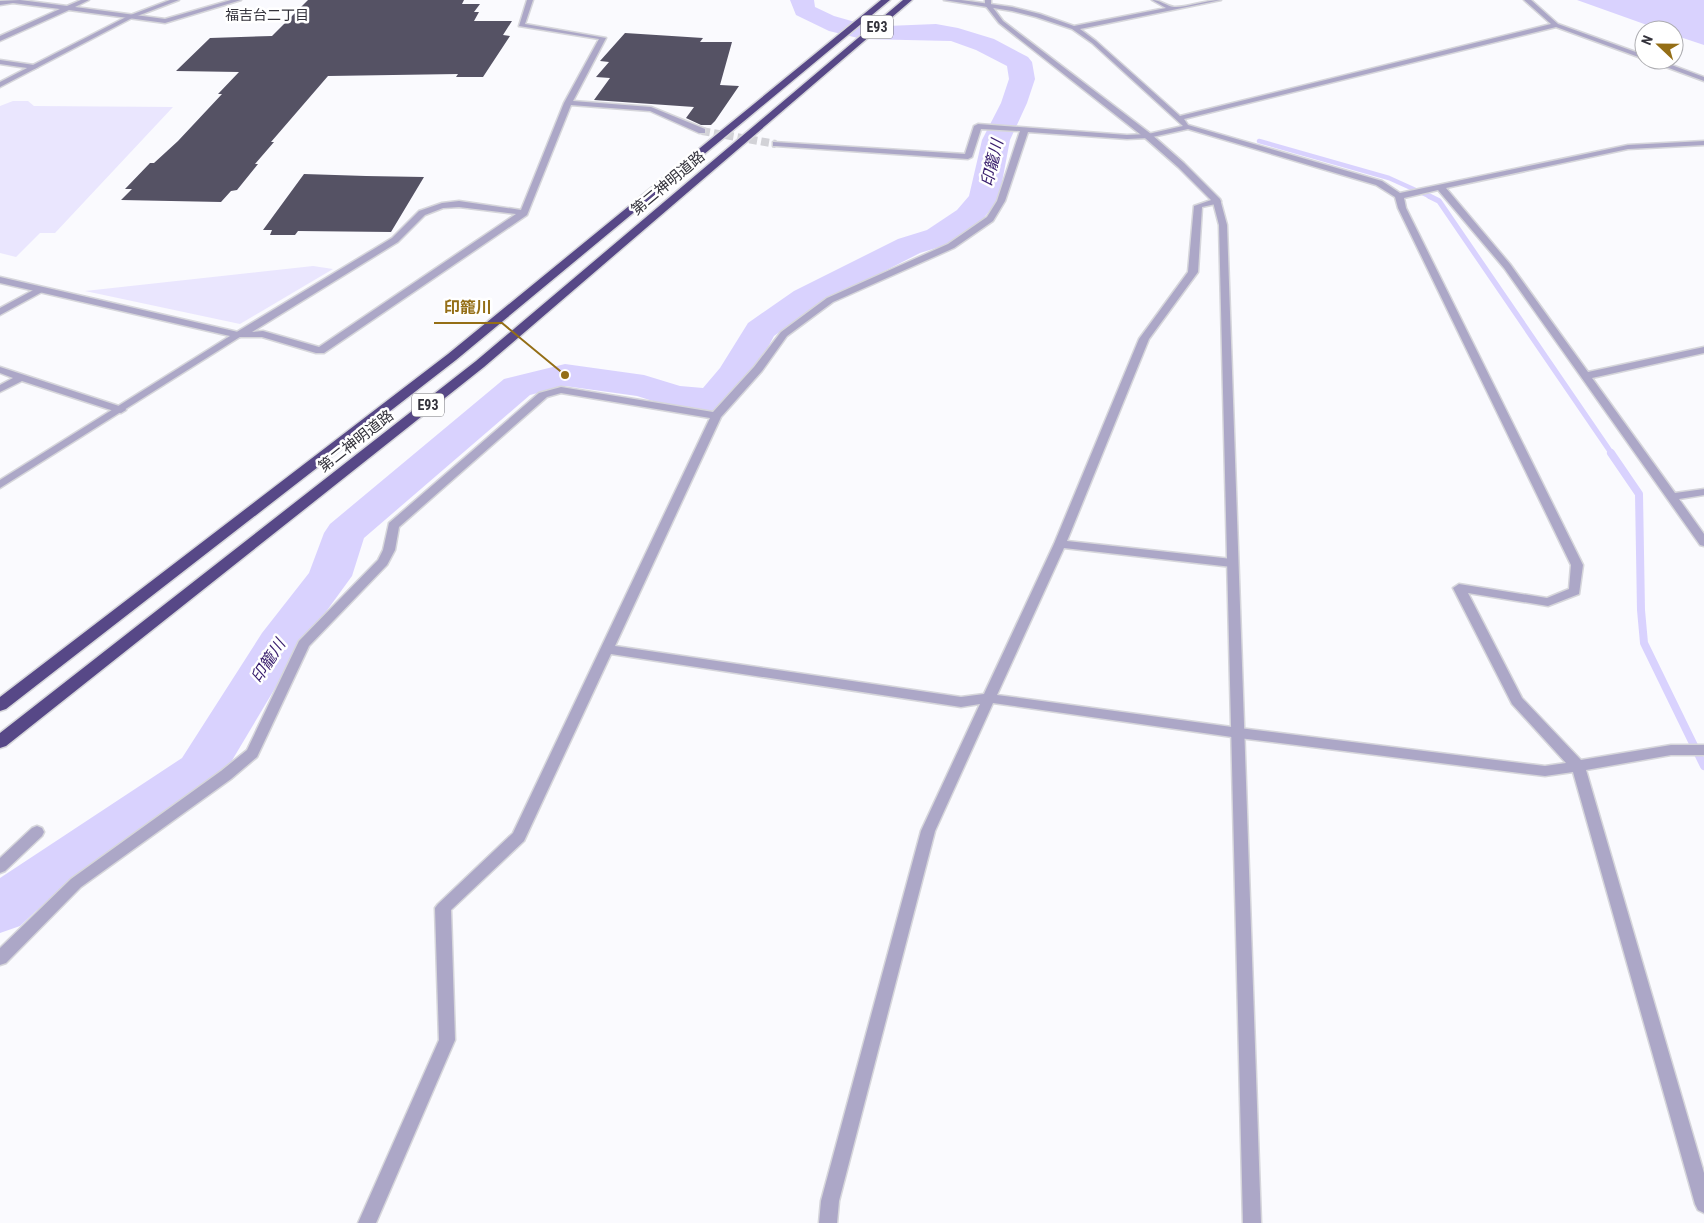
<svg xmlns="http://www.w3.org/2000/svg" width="1704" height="1223" font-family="'Roboto Condensed','Noto Sans JP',sans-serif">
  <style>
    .green { fill: #eae6fe }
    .water { fill: #d9d2fe }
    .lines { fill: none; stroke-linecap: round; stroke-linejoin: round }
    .stream-far2 { stroke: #d9d2fe; stroke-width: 4.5 }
    .stream-far1 { stroke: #d9d2fe; stroke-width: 5.5 }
    .stream { stroke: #d9d2fe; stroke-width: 8 }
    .river { fill: #d9d2fe; fill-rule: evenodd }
    .building { fill: #555264 }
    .minor-tunnel { stroke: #d2d2d7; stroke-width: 8; stroke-dasharray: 8 4; stroke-linecap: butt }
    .minor-casing { stroke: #d6d6db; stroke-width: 3 }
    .tertiary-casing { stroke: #d6d6db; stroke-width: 3 }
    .motorway-casing { stroke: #d6d6db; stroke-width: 3 }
    .minor { fill: #aca7c7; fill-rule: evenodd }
    .tertiary { fill: #aca7c7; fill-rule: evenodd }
    .motorway { fill: #574887; fill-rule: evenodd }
    .labels { text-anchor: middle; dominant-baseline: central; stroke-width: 5; stroke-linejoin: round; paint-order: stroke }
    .far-neighbourhood-label { font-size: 14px; fill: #33323b; stroke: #fff }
    .shield { fill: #fff; stroke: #707076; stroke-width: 1 }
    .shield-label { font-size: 14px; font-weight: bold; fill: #33323b }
    .street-label { font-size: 15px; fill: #33323b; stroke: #fff }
    .water-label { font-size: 16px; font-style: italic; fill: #371c6c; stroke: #fff }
    .leader { fill: none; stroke: #946e16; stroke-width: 2 }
    .callout-dot { fill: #946e16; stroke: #fff; stroke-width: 2 }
    .callout-label { font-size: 16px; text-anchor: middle; font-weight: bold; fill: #946e16; stroke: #fff; stroke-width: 5; stroke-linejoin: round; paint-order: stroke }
  </style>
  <rect width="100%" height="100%" fill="#fafafe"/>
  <path class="green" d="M13,101H28L34,106L173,107L55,233H40L16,257L0,253V106Z
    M313,266L333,269L240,324L85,291Z"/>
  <path class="water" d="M1577,0H1704V45L1674,35V30H1661Z"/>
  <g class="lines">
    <path class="stream-far2" d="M1259,141L1389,178L1431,197"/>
    <path class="stream-far1" d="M1429,196L1439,201L1612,454"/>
    <path class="stream" d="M1611,453L1639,494L1641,610L1644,643L1704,766"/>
    <path class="river" d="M790,0H814L815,7L834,16L862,24L887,26L936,24L958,28L994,39L1028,57L1032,62L1035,79L1027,103L1010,140L999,198L995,204L979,224L949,244L920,253L818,305L774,336L754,373L726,408L713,411L675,408L637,396L565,386L530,395L364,538L352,576L296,653L218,784L36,911L20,926L0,933V878L182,758L262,633L309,573L324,533L330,524L504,379L565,364L644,375L680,386L703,388L720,368L748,323L794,291L898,239L927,230L957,210L969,196L982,140L1001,103L1009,79L1007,66L976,50L951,41L862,39L829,31L796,15Z"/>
  </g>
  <path class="building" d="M308,0H464L462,4H480L474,12H479L474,21H512L503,35L510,36L483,77H456L458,74L328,76L271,142H274L255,164H258L237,190L231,191L221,202L121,200L132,189H125L150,163H154L178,141L222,94H218L239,72L176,71L210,38L272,36Z
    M625,33L703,38L700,42H732L720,85L739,86L715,121L711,125H701L686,118L694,107L594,100L610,78L596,77L609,62L600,61Z
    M304,174L366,176L424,177L391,232L298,231L295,235H270L272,230H263Z"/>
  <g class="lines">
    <path class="minor-tunnel" d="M702,131L776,144"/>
    <g class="minor-casing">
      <path id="minor" d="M20,0L67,6L81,0H89L75,7L165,19L231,0H241L165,23L69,10L0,41V36L60,9L13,3L0,5V1Z
        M527,0H533L525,24L606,38L573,101L651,107L705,129V133H699L650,111L571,105L527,215L324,353H316L262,337H235V333L392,238L419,211L442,203L459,201L521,210L564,103L599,39L519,26ZM459,207L516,214L319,347L263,331L252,332L398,242L425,215L443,208Z
        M944,0H961L1012,7L1040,14L1074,26L1166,8L1152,0C1161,0 1166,6 1174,7C1185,8 1206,0 1221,0L1080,29L1096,41L1180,116L1551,24L1524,0H1531L1558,24L1644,55V59L1556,27L1184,119L1188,125L1382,181L1400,193L1628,145L1704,141V145L1628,149L1446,188L1510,264L1588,372L1704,347V353L1592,378L1675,493L1704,489V495L1679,499L1704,534V546L1700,545L1504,268L1438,190L1404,198L1406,208L1583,565L1579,594L1548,606L1468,593L1522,698L1581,760L1671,745H1704V755H1671L1586,770L1704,1173V1213L1698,1210L1695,1204L1573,772L1545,776L1239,738L993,703L935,831L839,1201L837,1223H819L821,1201L921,831L980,704L961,707L611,654L524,841L451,910L455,1040L376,1223H358L439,1040L435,908L438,904L513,833L710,418L561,393L547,397L399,527L395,550L387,565L309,646L257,757L231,779L81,887L6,963L0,965V948L71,879L221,771L247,750L299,641L378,560L383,550L389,523L539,393L561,387L713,412L754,367L781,332L827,298L948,244L987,217L997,201L1020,131L981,129L972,157L968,159L776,146H773V142L965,154L974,126L978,124L1127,135L1148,134L1183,126L1092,43L1072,29L1036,17L1012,11ZM1188,129L1376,185L1395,197L1398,208L1571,565L1569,589L1547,598L1459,584L1453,588L1512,704L1566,763L1545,766L1239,728L997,695L1064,548L1232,567L1238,563L1232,559L1067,541L1149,339L1198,272L1202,207L1220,203L1221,201L1217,198L1194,206L1188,272L1139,339L1054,544L984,694L961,697L615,646L721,417L762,371L787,336L833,302L954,248L993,221L1005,201L1028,132L1127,139L1148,138Z
        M0,60L34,65L38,67L34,69L0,64Z
        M1647,60H1658L1704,77V81Z
        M39,287L42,288V292L0,315V308Z
        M0,367L125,408L126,410L121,413L117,412L22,381L0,392V385L13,378L0,373Z
        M37,826L42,828L44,832L42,836L5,871L0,873V858L32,828Z"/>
    </g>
    <g class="tertiary-casing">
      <path id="tertiary" d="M170,0H179L132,18L0,87V82L128,16Z
        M985,0H991V5L1003,21L1151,134L1184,163L1220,199L1227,225L1261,1223H1243L1219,225L1213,202L1178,167L1145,138L999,23L985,5Z
        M0,277L238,332L243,335L0,488V480L230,336L0,283Z"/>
    </g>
    <g class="motorway-casing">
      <path id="motorway" d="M881,0H890L456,360L6,709L0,711V697L448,354Z
        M903,0H912L484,367L6,746L0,748V733L476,361Z"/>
    </g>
    <use href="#minor" class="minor"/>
    <use href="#tertiary" class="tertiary"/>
    <use href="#motorway" class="motorway"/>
  </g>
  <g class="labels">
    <g class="far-neighbourhood-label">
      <text x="267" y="15">福吉台二丁目</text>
    </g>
    <g class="shield">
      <rect x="861" y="15.5" width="32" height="23" rx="4"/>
      <rect x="412" y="393.5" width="32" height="23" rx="4"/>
    </g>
    <g class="shield-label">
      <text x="877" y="27">E93</text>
      <text x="428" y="405">E93</text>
    </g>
    <g class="street-label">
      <text transform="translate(668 183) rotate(-40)">第二神明道路</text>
      <text transform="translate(356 441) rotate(-38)">第二神明道路</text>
    </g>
    <g class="water-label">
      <text transform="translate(992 163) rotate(-77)">印籠川</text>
      <text transform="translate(268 661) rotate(-57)">印籠川</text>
    </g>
  </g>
  <path class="leader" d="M565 375L502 323H434"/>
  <circle class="callout-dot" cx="565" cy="375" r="5"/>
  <g class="callout-label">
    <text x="468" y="313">印籠川</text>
  </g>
  <g transform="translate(1659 45) rotate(292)"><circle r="24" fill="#ffffff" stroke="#adadb1"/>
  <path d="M0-4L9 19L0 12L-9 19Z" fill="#946e16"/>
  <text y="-8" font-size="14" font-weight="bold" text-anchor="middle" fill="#33323b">N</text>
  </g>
</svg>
